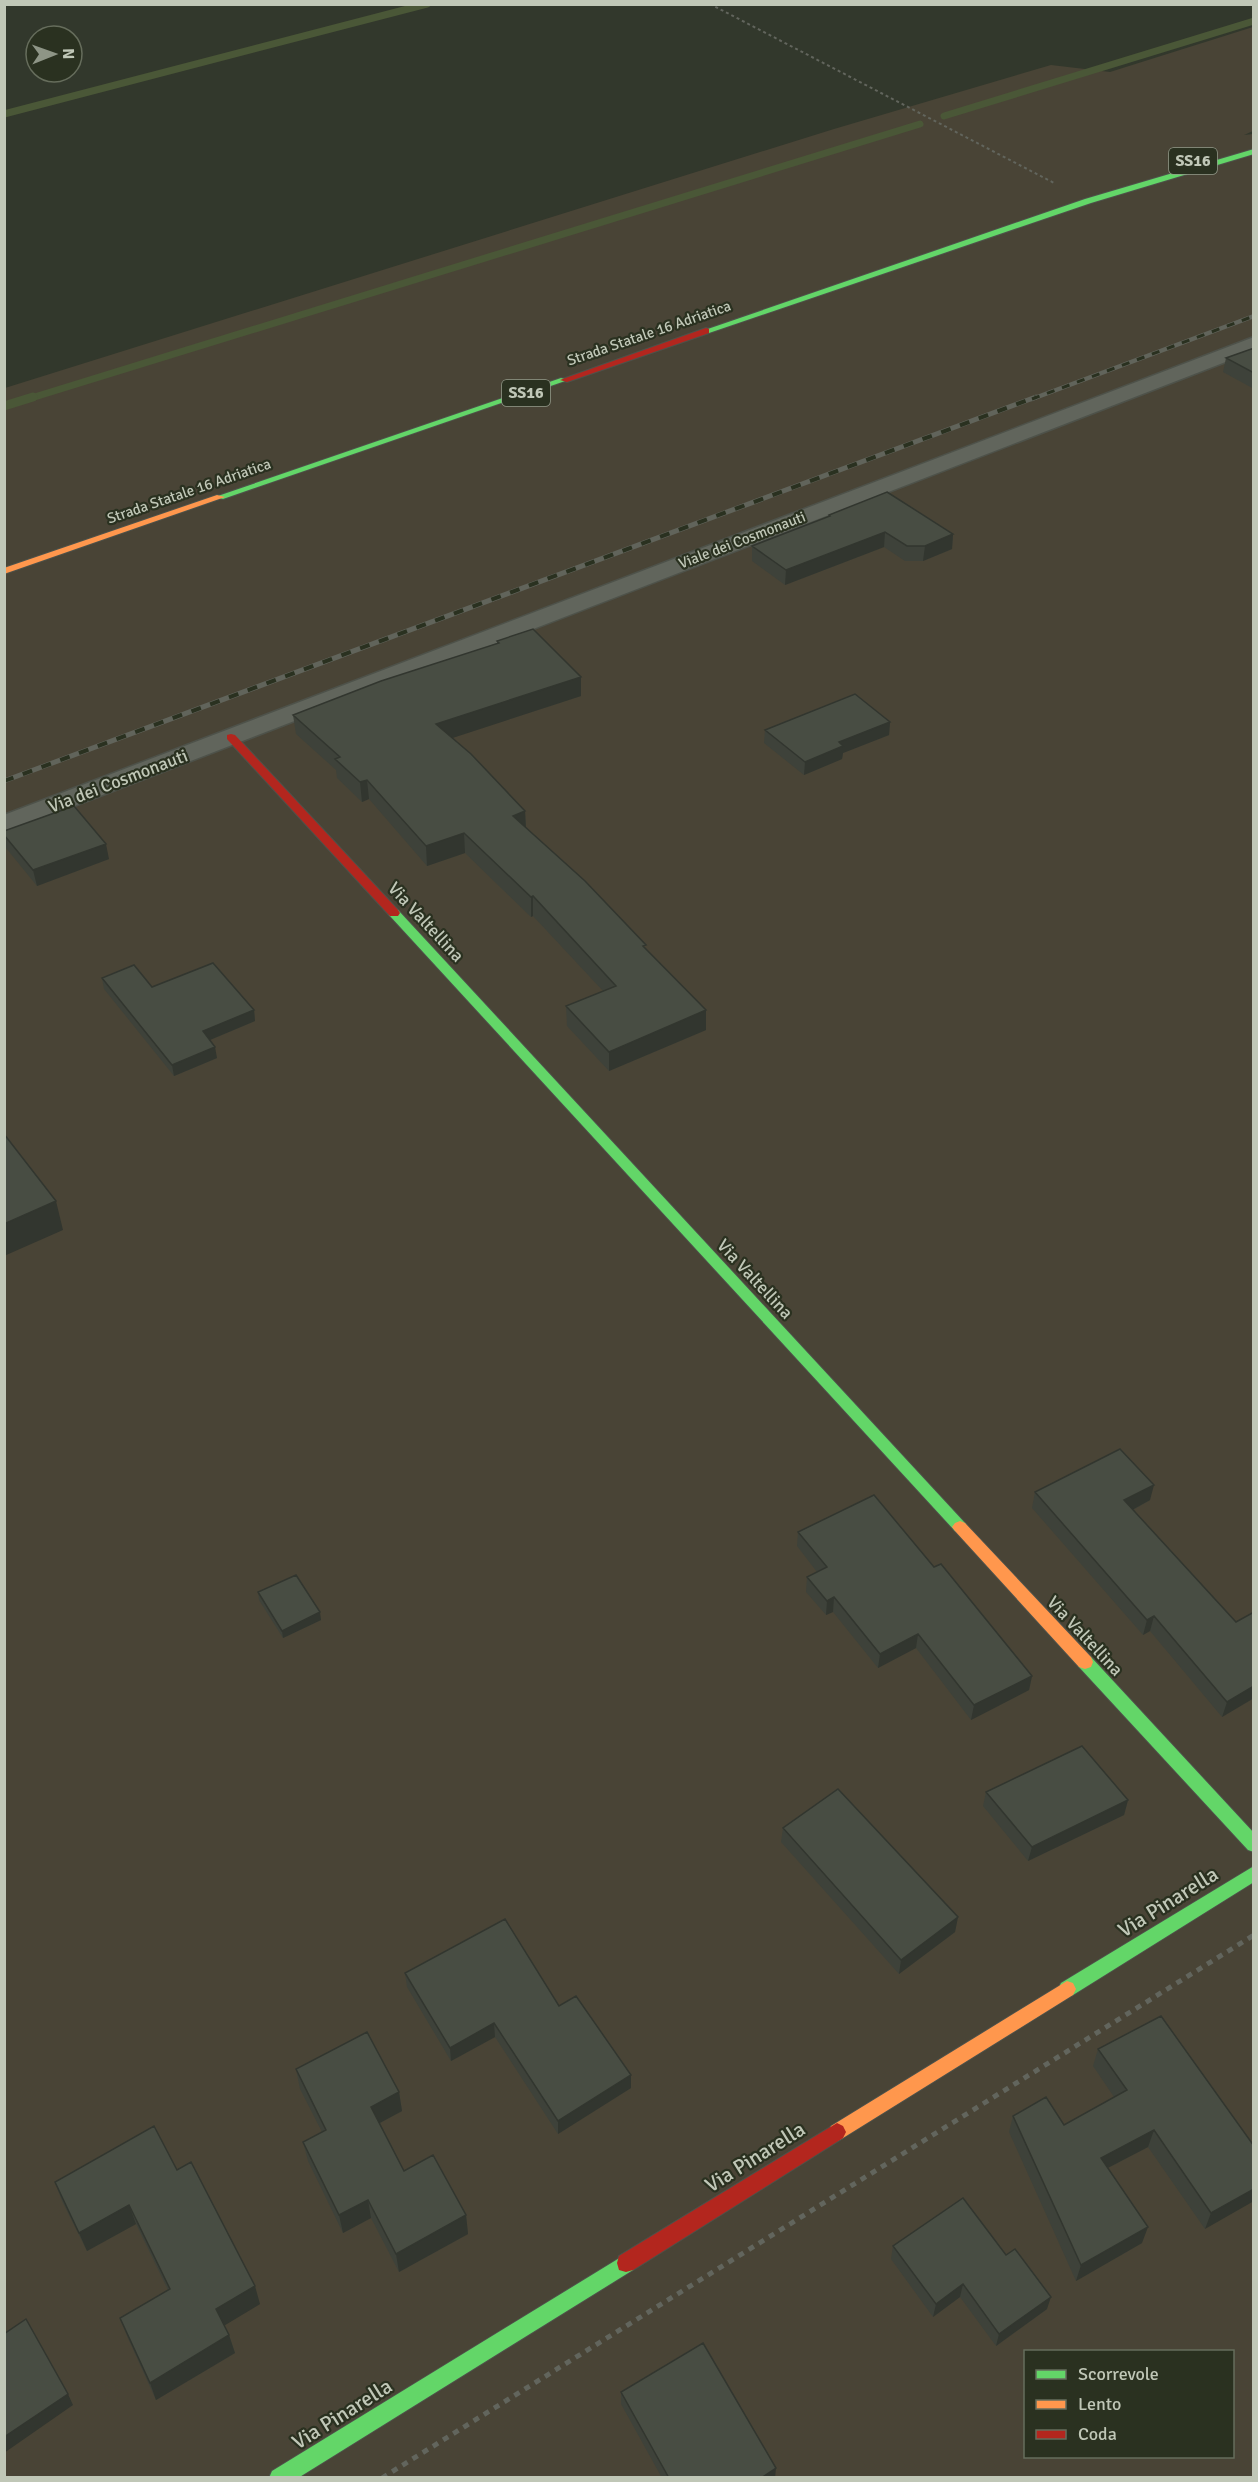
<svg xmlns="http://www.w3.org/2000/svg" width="1258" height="2482" font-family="Signika,sans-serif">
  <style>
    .green { fill: #494436; fill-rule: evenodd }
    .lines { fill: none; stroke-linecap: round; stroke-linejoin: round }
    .stream-far1 { stroke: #4a5737; stroke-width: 7 }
    .stream { stroke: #4a5737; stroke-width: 9 }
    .street-casing { stroke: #4e524a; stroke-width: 3 }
    .fast-casing { stroke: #4e524a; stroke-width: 2 }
    .slow-casing { stroke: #4e524a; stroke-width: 2 }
    .jam-casing { stroke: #4e524a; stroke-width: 2 }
    .path-far1 { stroke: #62655d; stroke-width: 2; stroke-dasharray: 3 3; stroke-linecap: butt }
    .path { stroke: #62655d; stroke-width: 5; stroke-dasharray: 6 6; stroke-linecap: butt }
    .street { fill: #61655c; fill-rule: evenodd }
    .fast { fill: #63d668; fill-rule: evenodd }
    .slow { fill: #ff974d; fill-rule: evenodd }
    .jam { fill: #b3261e; fill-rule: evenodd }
    .rail-far1-casing { stroke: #61645b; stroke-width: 4.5 }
    .rail-casing { stroke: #61645b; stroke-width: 5 }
    .rail-far1 { stroke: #2a3120; stroke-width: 3; stroke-dasharray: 8; stroke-linecap: butt }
    .rail { stroke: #2a3120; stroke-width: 4; stroke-dasharray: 10; stroke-linecap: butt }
    .wall { fill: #3e423a }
    .shaded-wall { fill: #32362f }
    .building { fill: #484d43; stroke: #32362f; stroke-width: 1.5 }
    .labels { text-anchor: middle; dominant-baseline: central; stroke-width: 4.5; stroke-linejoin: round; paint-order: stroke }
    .far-street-label { font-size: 15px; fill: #c0c7b7; stroke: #2a3120 }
    .shield { fill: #2a3120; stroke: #939a8a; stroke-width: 1.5 }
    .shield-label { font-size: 16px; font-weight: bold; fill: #c0c7b7 }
    .street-label { font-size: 18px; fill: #c0c7b7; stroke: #2a3120 }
    .near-street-label { font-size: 21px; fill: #c0c7b7; stroke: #2a3120 }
  </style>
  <rect width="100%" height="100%" fill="#32382c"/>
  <path class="green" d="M1253,27V131L1244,135L1253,134V2477L5,2478V388L834,129L1051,65L1110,72ZM1026,2352H1232V2456H1026Z"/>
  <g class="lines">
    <path class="stream-far1" d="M4,114L427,4
      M944,116L1254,21
      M28,399L920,124"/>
    <path class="stream" d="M4,406L33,397"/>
    <g class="street-casing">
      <path id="street" d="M1254,337V351L4,833V815Z"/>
    </g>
    <g class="fast-casing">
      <path id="fast" d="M1254,149V154L1091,203L709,333L702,331L1085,199Z
        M561,378L568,380L223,499L215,497Z
        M394,909L398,910L965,1523L968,1527L965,1531L960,1533L955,1531L390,916L388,913L390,910Z
        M1085,1655L1091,1657L1254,1833V1852L1248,1850L1079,1667L1077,1662L1079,1657Z
        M1254,1866V1882L1073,1995L1067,1997L1061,1995L1058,1989L1061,1983Z
        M626,2254L633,2256L635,2263L633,2270L298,2478H269L272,2471Z"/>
    </g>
    <g class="slow-casing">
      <path id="slow" d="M217,495L225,497L4,574V568Z
        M960,1521L965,1523L1091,1657L1093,1662L1091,1667L1085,1669L1079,1667L955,1531L952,1527L955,1523Z
        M1067,1981L1073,1983L1076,1989L1073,1995L843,2138L837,2141L831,2138L828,2132L831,2126Z"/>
    </g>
    <g class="jam-casing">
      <path id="jam" d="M706,328L709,329V333L567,382L560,380Z
        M231,734L235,735L398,910L400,913L398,916H390L227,739V735Z
        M837,2123L843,2126L846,2132L843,2138L633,2270L626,2272L619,2270L617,2263L619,2256Z"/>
    </g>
    <path class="path-far1" d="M710,4L1056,184"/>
    <path class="path" d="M382,2478L1254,1935"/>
    <use href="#street" class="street"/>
    <use href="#fast" class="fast"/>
    <use href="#slow" class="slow"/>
    <use href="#jam" class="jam"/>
    <g class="rail-far1-casing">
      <path id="rail-far1" d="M1032,399L1254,316"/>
    </g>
    <g class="rail-casing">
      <path id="rail" d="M4,781L1036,397"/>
    </g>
    <use href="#rail-far1" class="rail-far1"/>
    <use href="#rail" class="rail"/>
  </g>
  <path class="wall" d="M1254,348V389L1223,372L1226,358Z
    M829,515L953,534L952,549L923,561H905L884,547L785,585L752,561V546L829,517Z
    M497,641L581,696L452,738L525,811L526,827L706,1010V1030L609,1071L567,1026L566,1006L603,991L533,916L531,917L465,853L427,866L369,799L362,802L337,778L336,770L296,734L293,715L497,644Z
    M890,722L889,735L843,753L842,759L804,775L764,743L765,730Z
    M4,831L109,859L37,886L6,848Z
    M102,978L152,987L254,1010L255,1021L210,1040L217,1058L174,1076L104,989Z
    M1035,1492L1150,1500L1133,1510L1236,1622L1254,1612V1698L1222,1717L1150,1631L1143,1635L1032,1508Z
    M798,1532L934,1567L1032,1676L1029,1690L971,1720L916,1648L878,1668L833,1612L826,1615L806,1592L807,1577L817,1572L797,1546Z
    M258,1592L321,1620L283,1638L259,1600Z
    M986,1792L1128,1800L1124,1815L1028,1861L983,1806Z
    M783,1828L958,1917L955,1932L899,1974L781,1842Z
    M405,1973L559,2006L631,2088L558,2134L495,2037L451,2061L407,1987Z
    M1098,2049L1254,2146L1205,2229L1148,2147L1108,2168L1142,2243L1076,2281L1009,2132L1013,2116L1064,2125L1114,2097L1093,2066Z
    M296,2069L399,2092L402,2111L380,2123L404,2171L466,2215L468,2234L399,2272L371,2218L343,2233L308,2161L303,2142L322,2132L300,2089Z
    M177,2170L260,2304L224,2325L229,2335L235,2353L156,2400L127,2336L120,2318L168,2290L136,2224L87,2251L62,2201L55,2182Z
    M893,2246L1047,2309L996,2346L960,2297L933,2317L891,2259Z
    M621,2392L775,2478H662L621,2404Z"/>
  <path class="shaded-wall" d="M885,532L884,547L785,585L786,570Z
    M953,534L952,549L923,561L925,546Z
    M581,677V696L437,743L436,724Z
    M890,722L889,735L843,753L842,759L804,775L805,762L839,742Z
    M367,780L369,799L362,802L360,782Z
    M525,811L526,831L513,816Z
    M464,833L465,853L427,866L426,846Z
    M106,844L109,859L37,886L33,870Z
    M533,896V916L531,917V897Z
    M254,1010L255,1021L205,1042L203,1031Z
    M706,1010V1030L609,1071V1052Z
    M215,1047L217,1058L174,1076L172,1065Z
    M56,1201L63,1230L4,1256V1224Z
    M1154,1485L1150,1500L1121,1516L1124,1500Z
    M834,1597L833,1612L826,1615L827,1601Z
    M320,1612L321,1620L283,1638L282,1631Z
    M1154,1616L1150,1631L1143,1635L1147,1620Z
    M918,1634L916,1648L878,1668L880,1654Z
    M1032,1676L1029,1690L971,1720L974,1705Z
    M1254,1686V1698L1222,1717L1227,1702Z
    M1128,1800L1124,1815L1028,1861L1032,1847Z
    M958,1917L955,1932L899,1974L901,1960Z
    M494,2023L495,2037L451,2061L450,2048Z
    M631,2075V2088L558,2134V2121Z
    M399,2092L402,2111L374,2126L371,2107Z
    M1154,2130L1148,2147L1096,2174L1101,2158Z
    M1254,2189V2201L1205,2229L1211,2213Z
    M368,2200L371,2218L343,2233L339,2215Z
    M129,2205L136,2224L87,2251L79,2233Z
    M466,2215L468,2234L399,2272L396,2254Z
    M1148,2227L1142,2243L1076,2281L1081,2265Z
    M963,2284L960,2297L933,2317L936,2304Z
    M255,2286L260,2304L222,2327L216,2309Z
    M1051,2297L1047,2309L996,2346L999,2334Z
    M229,2335L235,2353L156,2400L150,2383Z
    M68,2394L73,2405L4,2453V2437Z
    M776,2468L775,2478H761Z"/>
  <path class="building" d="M1254,348V373L1226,358Z
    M887,492L953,534L925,546H907L885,532L786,570L752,546L830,516L829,515Z
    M533,629L581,677L436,724L471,754L525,811L513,816L585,881L646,945L643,946L706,1010L609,1052L566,1006L616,986L533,896L531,897L464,833L426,846L367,780L360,782L335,759L340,757L293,715L381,681L499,643L497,641Z
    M855,694L890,722L839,742L843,746L805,762L765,730Z
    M74,806L106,844L33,870L4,835V831Z
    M213,963L254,1010L203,1031L215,1047L172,1065L102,978L134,965L152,987Z
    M4,1134L56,1201L4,1224Z
    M1120,1449L1154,1485L1124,1500L1236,1622L1254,1612V1686L1227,1702L1154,1616L1147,1620L1035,1492Z
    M874,1495L934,1567L941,1564L1032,1676L974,1705L918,1634L880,1654L834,1597L827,1601L807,1577L827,1567L798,1532Z
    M296,1575L320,1612L282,1631L258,1592Z
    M1082,1746L1128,1800L1032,1847L986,1792Z
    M838,1789L958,1917L901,1960L783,1828Z
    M505,1919L559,2006L576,1996L631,2075L558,2121L494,2023L450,2048L405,1973Z
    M1161,2016L1254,2146V2189L1211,2213L1154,2130L1101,2158L1148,2227L1081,2265L1013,2116L1046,2097L1064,2125L1127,2090L1098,2049Z
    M367,2032L399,2092L371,2107L404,2171L433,2155L466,2215L396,2254L368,2200L339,2215L303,2142L326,2130L296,2069Z
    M154,2126L177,2170L191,2162L255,2286L216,2309L229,2335L150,2383L120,2318L170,2289L129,2205L79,2233L55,2182Z
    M963,2198L1006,2255L1015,2249L1051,2297L999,2334L963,2284L936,2304L893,2246Z
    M26,2319L68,2394L4,2437V2334Z
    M703,2343L776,2468L761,2478H669L621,2392Z"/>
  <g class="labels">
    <g class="far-street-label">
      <text transform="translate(649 333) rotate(-19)">Strada Statale 16 Adriatica</text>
      <text transform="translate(189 491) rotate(-19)">Strada Statale 16 Adriatica</text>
      <text transform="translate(742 540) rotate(-21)">Viale dei Cosmonauti</text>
    </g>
    <g class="shield">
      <rect x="1169" y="148" width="48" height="26" rx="4.5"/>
      <rect x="502" y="380" width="48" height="26" rx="4.5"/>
    </g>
    <g class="shield-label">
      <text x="1193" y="161">SS16</text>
      <text x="526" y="393">SS16</text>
    </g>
    <g class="street-label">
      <text transform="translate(118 781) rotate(-21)">Via dei Cosmonauti</text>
      <text transform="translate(426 922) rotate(47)">Via Valtellina</text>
      <text transform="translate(755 1279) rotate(47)">Via Valtellina</text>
      <text transform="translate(1085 1636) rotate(47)">Via Valtellina</text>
    </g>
    <g class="near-street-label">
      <text transform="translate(1168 1902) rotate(-32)">Via Pinarella</text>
      <text transform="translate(755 2157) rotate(-32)">Via Pinarella</text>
      <text transform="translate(342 2414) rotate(-32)">Via Pinarella</text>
    </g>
  </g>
  <rect width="1258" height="2482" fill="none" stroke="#c0c7b7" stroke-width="12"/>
  <rect x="1024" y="2350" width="210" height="108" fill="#2a3120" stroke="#666d5c" stroke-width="1.5"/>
  <rect x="1036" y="2370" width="30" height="9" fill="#63d668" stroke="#666d5c" stroke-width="1.5"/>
  <text x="1078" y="2380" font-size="18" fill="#c0c7b7">Scorrevole</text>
  <rect x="1036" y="2400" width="30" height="9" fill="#ff974d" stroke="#666d5c" stroke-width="1.5"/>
  <text x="1078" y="2410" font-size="18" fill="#c0c7b7">Lento</text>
  <rect x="1036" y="2430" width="30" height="9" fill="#b3261e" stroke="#666d5c" stroke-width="1.5"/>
  <text x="1078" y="2440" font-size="18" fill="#c0c7b7">Coda</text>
  <g transform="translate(54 54) rotate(89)"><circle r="28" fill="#2a3120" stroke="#666d5c" stroke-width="1.5"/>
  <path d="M0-4.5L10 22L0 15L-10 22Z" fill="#8e9586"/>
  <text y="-9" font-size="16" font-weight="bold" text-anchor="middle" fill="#c0c7b7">N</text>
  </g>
</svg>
